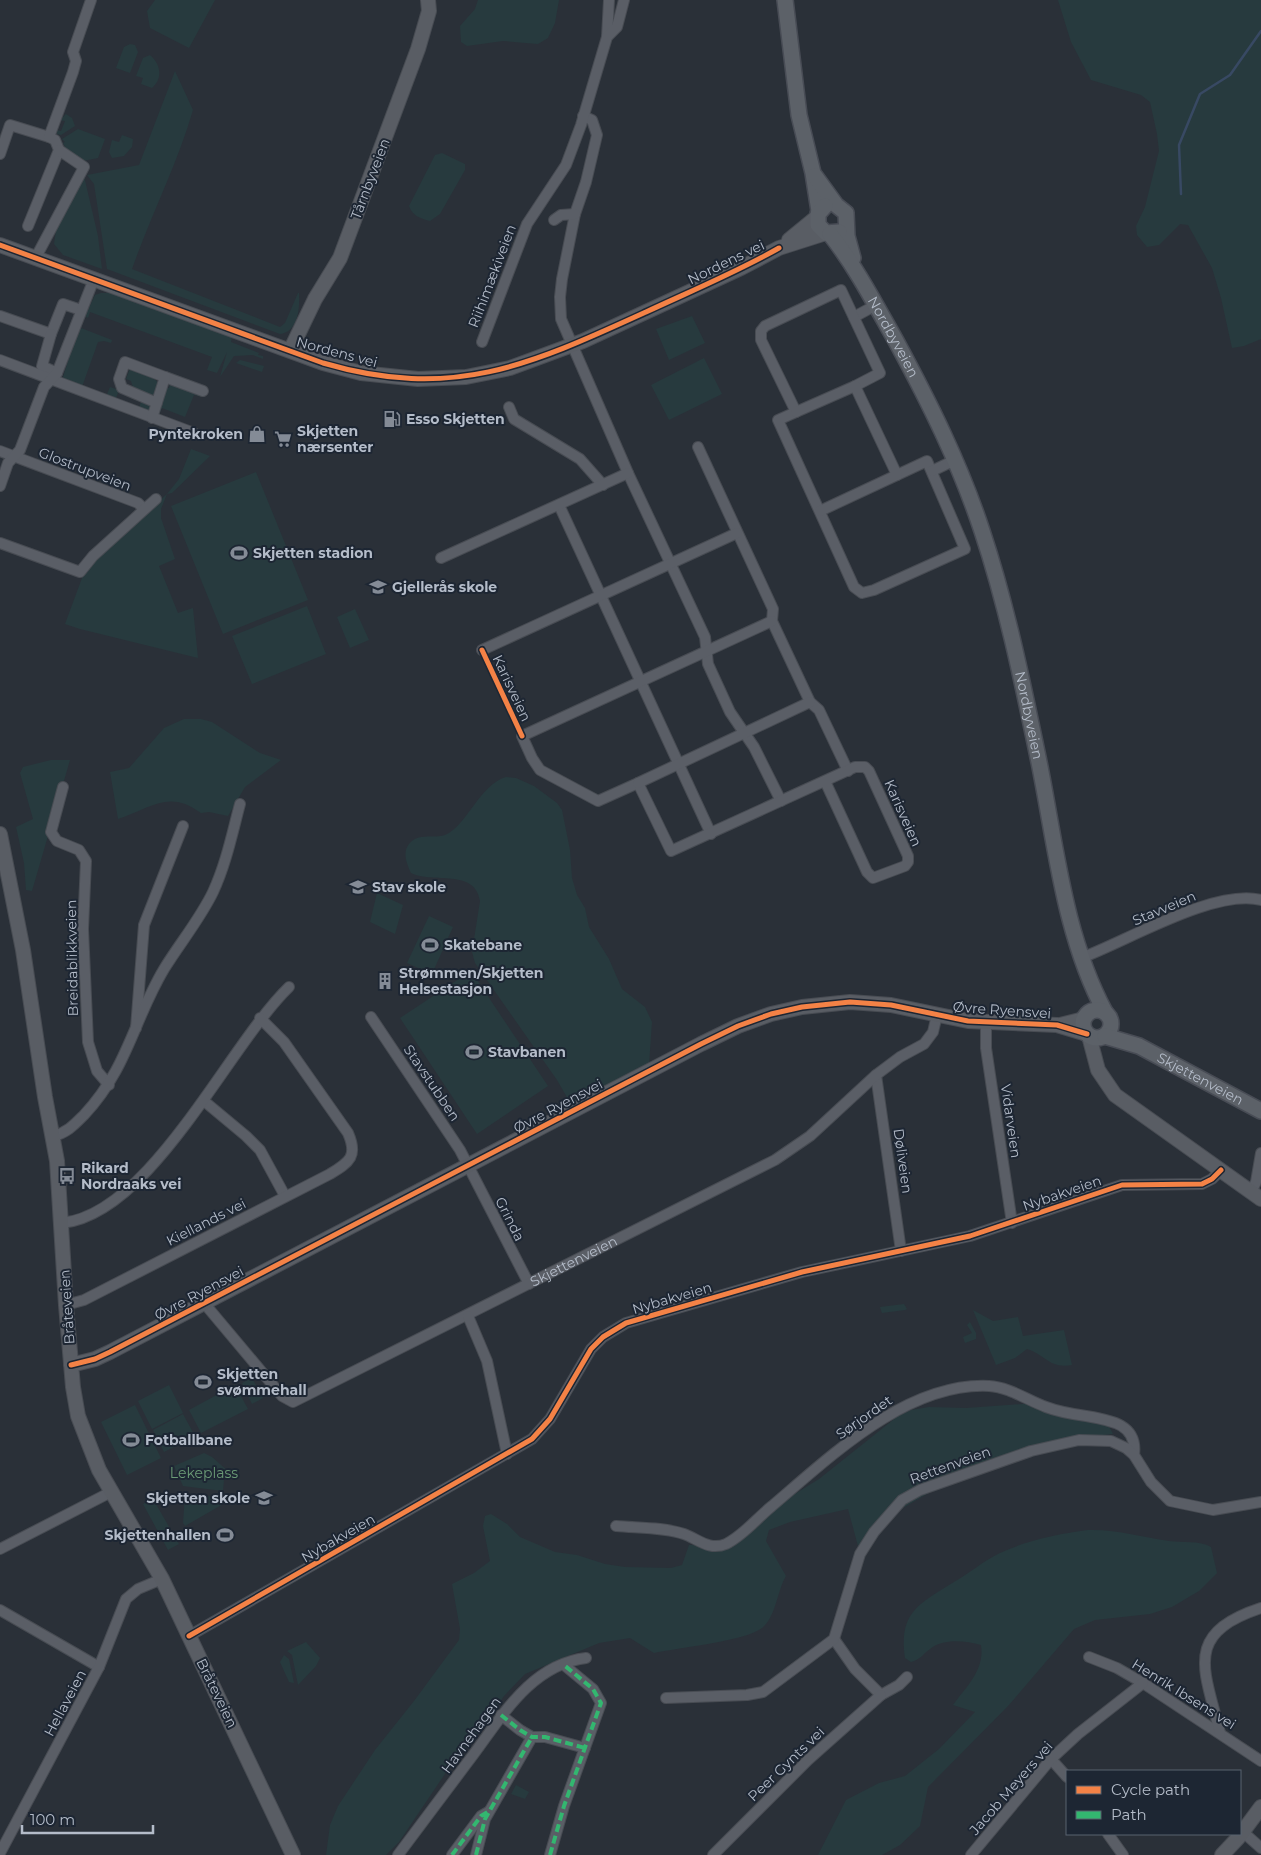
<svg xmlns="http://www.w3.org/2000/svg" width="1261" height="1855" font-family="Montserrat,sans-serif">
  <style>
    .green { fill: #273a3e }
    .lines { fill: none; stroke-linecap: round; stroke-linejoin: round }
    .stream { stroke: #384963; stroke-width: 2.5 }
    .street-casing { stroke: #484c53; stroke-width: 12 }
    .secondary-casing { stroke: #484c53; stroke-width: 16 }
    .primary-casing { stroke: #484c55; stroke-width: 18 }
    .street { stroke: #5a5e66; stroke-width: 10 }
    .secondary { stroke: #595d64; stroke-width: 14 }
    .primary { stroke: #5c6168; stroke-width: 15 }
    .quiet { stroke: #33b770; stroke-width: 4; stroke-dasharray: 8 4; stroke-linecap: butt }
    .cycleway-casing { stroke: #1d2633; stroke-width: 8 }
    .cycleway { stroke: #f48246; stroke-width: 5 }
    .labels { text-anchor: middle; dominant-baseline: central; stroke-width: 4; stroke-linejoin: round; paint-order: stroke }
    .street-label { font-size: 14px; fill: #b4bcc9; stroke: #1d2633 }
    .poi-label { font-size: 14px; font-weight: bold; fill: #b4bcc9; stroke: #1d2633; text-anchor: start }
    .park-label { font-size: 14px; fill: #6b9a76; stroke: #1d2633 }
  </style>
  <rect width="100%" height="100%" fill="#2a3038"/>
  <path class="green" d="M155,0H215L189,48L150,28L147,11Z
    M478,0H559L555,23L548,38L538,44L503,41L467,46L461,42L460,26L475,9Z
    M1058,0H1261V339L1244,346L1232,348L1221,298L1212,268L1188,225L1180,224L1159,245L1147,247L1137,235L1136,226L1145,207L1159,151L1157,134L1150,102L1141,95L1091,80L1071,42Z
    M130,44L135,45L138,52L130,73L116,68L124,47Z
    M150,55C161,64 163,79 152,88L141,84L143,78L136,76L143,58Z
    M175,71L193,110C177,165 151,215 132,269L280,327L285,323L298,293H299C300,308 298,332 280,334L107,269L94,184L87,175L139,165Z
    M66,114L72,118L75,126L61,135L57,134L56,130L61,131L65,121L60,120Z
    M78,129L105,139L98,158L83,161L67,151L63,143L65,142L62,139Z
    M122,135L133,139L132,147L124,156L112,158L109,152L112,140L119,142Z
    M442,153L465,164V170L440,214L430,221C419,218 413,216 409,206L435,155Z
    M84,176L98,236L102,269L63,255L54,244L57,224Z
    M101,293H113L232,337L231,342L259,353L258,355L263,356V359L253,355L234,356L220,377L227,352L217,373L207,370L212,357L90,312L88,318L85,316L95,295Z
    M692,316L705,343L669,360L656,329Z
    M81,328L112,340L111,343L104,341L98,342L82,387L104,395L107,394L110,387L119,390L116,398L139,408L141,402L130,398L131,395L152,405L150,412L79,388L71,381L65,380L63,377L77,332Z
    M704,358L722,394L669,420L651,385Z
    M240,360L264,366L262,372L236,363Z
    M130,368C138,371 160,378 160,387C160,391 157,396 156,399L133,387L131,381L126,379Z
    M170,384L203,395V397L194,395L185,417L162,408L158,417L166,388H169Z
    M191,449L210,456L172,493L167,494L161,509V518L175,559L159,566L178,613L193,608L198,658L80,629L65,624L82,578L98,557L167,494L179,479Z
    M256,472L308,600L223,634L171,506Z
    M307,606L326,654L252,684L232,636Z
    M355,609L369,640L350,648L337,617Z
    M184,719H201L212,722L260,753L281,760L245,787L228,816L209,812L201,813C169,789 151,808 118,819L110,772L129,768L164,728Z
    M51,760H70L32,891L26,890L24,863L16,827L33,819L20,773L23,767Z
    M506,777L516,778L534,786L557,803L562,810L570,850L572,878L577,895L585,908L589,927L609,959L622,989L645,1007L652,1022L649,1065L576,1113L557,1080L475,963L472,952L480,901C475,868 433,884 411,873C407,864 402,853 409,844C418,832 434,839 445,835C467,826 479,785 506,777Z
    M377,893L403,905L395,934L370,922Z
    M429,916L453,927L432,974L407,963Z
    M471,971L548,1086L477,1134L400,1018Z
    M904,1304L907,1309L905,1310L882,1313L880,1307Z
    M973,1310L993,1321L1018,1317L1023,1336L1064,1330L1072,1365C1049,1369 1046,1355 1027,1349L1015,1358L996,1365Z
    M970,1322L976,1333V1339L965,1343L963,1337L972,1333L967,1325Z
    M252,1378L263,1398L252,1404L242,1383Z
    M169,1385L183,1413L152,1429L138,1401Z
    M235,1385L248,1409L201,1433L189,1410Z
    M1022,1404C1046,1404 1105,1409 1113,1434L1084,1437L932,1491L903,1508L873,1531L858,1546L848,1509L790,1522L769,1530L766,1541L786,1576C777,1591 776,1617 762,1628C746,1641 677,1648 654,1653L630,1638L599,1643L525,1674L504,1696L472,1742L457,1756L399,1842L386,1855H326L330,1825L338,1806L375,1750L414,1701L459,1640L460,1629L452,1584L474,1573L490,1561L483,1526L485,1516L491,1514L507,1524L520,1537L555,1552L577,1555L605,1564L625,1567L671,1568L682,1565L689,1545L727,1543L772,1508L819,1479L898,1416L911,1410L929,1407L966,1408Z
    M135,1405L161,1458L127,1475L101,1422Z
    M183,1414L195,1436L164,1452L153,1430Z
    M204,1453L212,1457L229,1472L224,1479L223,1491L183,1486L174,1466Z
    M185,1495L223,1497L225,1503L185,1526L183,1523Z
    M153,1499L179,1544L168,1550L143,1504Z
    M1088,1530C1116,1529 1142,1537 1169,1541C1183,1543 1199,1540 1211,1547L1217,1573L1199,1591L1172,1607L1150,1614L1095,1620L1074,1629L1009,1705L928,1787L920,1826L900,1845L882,1855H818L846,1800L879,1783L905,1776L939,1749L975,1712L953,1705C966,1687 985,1670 981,1645C965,1641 944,1638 930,1649C923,1654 920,1660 911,1662L905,1658C898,1611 921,1603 954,1582C970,1573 983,1561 1000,1553C1028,1540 1058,1534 1088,1530Z
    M306,1642L320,1658L316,1666L298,1685L292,1655L287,1651Z
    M284,1655L289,1659L294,1683L289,1682L280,1662Z
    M516,1785L529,1792L525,1799L511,1794Z"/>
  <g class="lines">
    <path class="stream" d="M1181,194L1179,145L1200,94L1230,75L1261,31"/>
    <g class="street-casing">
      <g id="street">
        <path d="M607,37L609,0"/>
        <path d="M583,116L592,120L597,135L586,182L575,214L562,279L560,297L561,319L628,473L705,637L708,664L730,712L754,747L781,801"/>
        <path d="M0,154L10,125L49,137"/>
        <path d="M554,220L561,215L575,214"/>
        <path d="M28,226L59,150L55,140L49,137L73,72L76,61L73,52L91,0"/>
        <path d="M36,257L84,167L59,150"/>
        <path d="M0,316L51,334L63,304L81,310"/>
        <path d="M854,317L876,305"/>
        <path d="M51,334L42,366L57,373"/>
        <path d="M482,342L527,224L566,165L581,125L607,37L617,27L624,0"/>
        <path d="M0,360L194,433"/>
        <path d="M165,377L203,391"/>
        <path d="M855,386L880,373L841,290L765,326L761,331V340L796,412L778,420L854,587L862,593L874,590L965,549L927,461L897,475"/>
        <path d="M509,407L514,419L580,459L603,485"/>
        <path d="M796,412L855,386L897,475L820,511"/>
        <path d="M152,418L165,377L125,362L119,379L122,388L157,403"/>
        <path d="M698,447L773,609L772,621L810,702L819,710L848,771"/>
        <path d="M0,451L138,503L144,509"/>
        <path d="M932,471L955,460"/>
        <path d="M0,486L8,463L20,450L44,387L57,373L94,279"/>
        <path d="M559,505L711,834"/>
        <path d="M0,543L80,572L93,556L156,499"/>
        <path d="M441,558L628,473"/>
        <path d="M772,621L522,736L532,758L540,770L598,801L638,783L671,851L855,767H865L869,771L908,856V862L905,866L873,878L867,872L825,781"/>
        <path d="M482,650L737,533"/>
        <path d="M638,783L810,702"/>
        <path d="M63,787L51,832L57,841L79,850L86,861L83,929L88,1042L97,1071L109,1085"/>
        <path d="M1081,958C1127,941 1215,888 1261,900"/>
        <path d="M371,1017L460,1150L529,1284"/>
        <path d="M986,1023V1048L1012,1223"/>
        <path d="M136,1028L144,925L183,826"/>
        <path d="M876,1075L901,1251"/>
        <path d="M204,1101L246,1136L260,1150L285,1196"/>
        <path d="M53,1136C67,1133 75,1124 84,1115C128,1068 133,1021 164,969C180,943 200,919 213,892C226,864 232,834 240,804"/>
        <path d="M1251,1192L1256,1182L1261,1153"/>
        <path d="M62,1223C151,1214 228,1046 289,987"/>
        <path id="s1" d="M204,1303L282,1396L293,1402L775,1160L810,1136L876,1075L900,1057L924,1044L933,1032L937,1015"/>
        <path d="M66,1305L84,1300L330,1174C350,1162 358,1156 348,1133L284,1042L260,1018"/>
        <path d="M468,1316L487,1361L507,1454"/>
        <path d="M616,1526C638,1528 663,1527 684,1534C698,1539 709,1551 726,1544C744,1535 757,1518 772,1506C831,1456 907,1382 989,1386C1009,1387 1027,1400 1046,1407C1059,1412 1072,1414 1086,1416C1110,1420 1138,1424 1134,1455"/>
        <path d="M0,1549L111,1492"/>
        <path d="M0,1610L99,1667"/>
        <path d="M189,1636L532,1439L550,1419L591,1349L603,1337L626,1323L802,1272L970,1236L1122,1185L1202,1184L1212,1179L1221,1170"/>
        <path d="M834,1639L855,1669L881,1695L899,1685L907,1677"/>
        <path d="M1089,1657L1117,1668L1143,1683L1261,1761"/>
        <path d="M666,1698L747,1695L763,1692L834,1639L860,1554L874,1532L902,1500L920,1490L1031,1451L1079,1440L1111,1441L1126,1448L1134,1455L1151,1482L1170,1501L1213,1510L1261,1502"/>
        <path d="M501,1715L520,1730L532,1737H545L585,1748"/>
        <path d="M1220,1733C1205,1670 1182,1634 1261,1608"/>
        <path d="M1051,1759L1067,1777"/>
        <path d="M1243,1832L1261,1848"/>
        <path d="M1108,1834L1123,1855"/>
        <path d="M0,1853L99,1667L126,1599L138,1589L162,1579"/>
        <path d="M398,1855C421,1824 444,1794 467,1763C499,1722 528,1665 586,1658"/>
        <path d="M452,1855L481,1816L488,1812"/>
        <path d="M476,1855L485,1819L532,1737"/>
        <path d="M550,1855L564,1806L601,1703L593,1689L564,1665"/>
        <path d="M713,1855L808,1760L881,1695"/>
        <path d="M971,1855L1051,1759L1078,1734L1143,1683"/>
      </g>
    </g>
    <g class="secondary-casing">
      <path id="secondary" d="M789,240L817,217
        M0,245L323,363L361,373L418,379L466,377L510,368L583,341L741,268L779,248L826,233
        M290,351L315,299L340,258L418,49L429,11L428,0
        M0,834L23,950L45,1097L57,1161L66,1305L73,1387L78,1416L99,1470L162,1579L293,1855
        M1060,1025L1084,1019
        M1089,1036L1098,1070L1115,1095L1261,1199
        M71,1365L95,1359L110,1352L701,1044L738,1026L771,1014L802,1007L850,1002L891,1005L968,1021L1057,1025L1087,1034
        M1222,1855L1238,1838L1261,1807"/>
    </g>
    <g class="primary-casing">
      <g id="primary">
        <path d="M785,0L799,115L813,173L819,211"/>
        <path d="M815,176L836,205L846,213L847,236L853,258"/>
        <path d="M825,206L818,214V225L826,233L839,232"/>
        <path id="s2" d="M830,234C856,267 875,304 896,341C929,402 960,464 982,531C1007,606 1023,685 1039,762C1056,846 1064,935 1105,1012"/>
        <circle cx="1097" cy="1024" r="14"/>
        <path id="s3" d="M1105,1036L1139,1046L1261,1111"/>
      </g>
    </g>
    <use href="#street" class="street"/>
    <use href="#secondary" class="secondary"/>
    <use href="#primary" class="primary"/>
    <path class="quiet" d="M501,1715L520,1730L532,1737H545L585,1748
      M452,1855L481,1816L489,1811
      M476,1855L485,1819L532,1737
      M550,1855L564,1806L601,1703L593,1689L564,1665"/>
    <g class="cycleway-casing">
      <path id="cycleway" d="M0,245L323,363C453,401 530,365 646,312C691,291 737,272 779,248
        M482,650L522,736
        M71,1365L95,1359L110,1352L701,1044L738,1026L771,1014L802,1007L850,1002L891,1005L968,1021L1057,1025L1087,1034
        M189,1636L532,1439L550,1419L591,1349L603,1337L626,1323L802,1272L970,1236L1122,1185L1202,1184L1212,1179L1221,1170"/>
    </g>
    <use href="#cycleway" class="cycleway"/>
  </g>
  <defs>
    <g id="fuel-bare" transform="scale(1.35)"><path d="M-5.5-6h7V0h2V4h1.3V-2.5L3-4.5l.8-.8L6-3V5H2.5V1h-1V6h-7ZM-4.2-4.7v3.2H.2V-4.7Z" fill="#848b96" stroke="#1d2633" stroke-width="2.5" paint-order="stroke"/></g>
    <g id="shop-bare" transform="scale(1.35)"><path d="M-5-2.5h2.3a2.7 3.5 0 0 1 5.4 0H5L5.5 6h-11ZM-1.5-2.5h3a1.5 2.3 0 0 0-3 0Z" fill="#848b96" stroke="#1d2633" stroke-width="2.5" paint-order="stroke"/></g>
    <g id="supermarket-bare" transform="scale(1.35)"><path d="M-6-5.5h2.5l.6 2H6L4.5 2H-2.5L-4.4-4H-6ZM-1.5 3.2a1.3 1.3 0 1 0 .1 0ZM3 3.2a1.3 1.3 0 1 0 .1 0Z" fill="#848b96" stroke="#1d2633" stroke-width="2.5" paint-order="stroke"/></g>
    <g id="stadium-bare" transform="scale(1.35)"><path d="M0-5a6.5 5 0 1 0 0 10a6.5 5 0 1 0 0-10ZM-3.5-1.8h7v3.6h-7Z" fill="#848b96" stroke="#1d2633" stroke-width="2.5" paint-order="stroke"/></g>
    <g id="school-bare" transform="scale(1.35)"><path d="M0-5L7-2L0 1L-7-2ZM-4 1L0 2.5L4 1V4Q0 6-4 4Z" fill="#848b96" stroke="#1d2633" stroke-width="2.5" paint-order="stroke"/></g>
    <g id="building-bare" transform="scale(1.35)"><path d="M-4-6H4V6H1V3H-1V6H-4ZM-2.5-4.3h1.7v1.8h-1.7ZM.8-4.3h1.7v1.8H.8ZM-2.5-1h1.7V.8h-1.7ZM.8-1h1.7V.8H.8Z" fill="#848b96" stroke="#1d2633" stroke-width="2.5" paint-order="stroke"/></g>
    <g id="bus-bare" transform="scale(1.35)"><path d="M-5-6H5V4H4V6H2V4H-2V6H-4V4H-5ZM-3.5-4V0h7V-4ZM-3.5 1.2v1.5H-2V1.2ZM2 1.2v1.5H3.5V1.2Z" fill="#848b96" stroke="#1d2633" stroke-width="2.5" paint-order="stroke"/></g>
  </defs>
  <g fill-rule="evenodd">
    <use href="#fuel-bare" x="392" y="419"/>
    <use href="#shop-bare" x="257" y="434"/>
    <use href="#supermarket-bare" x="283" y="439"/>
    <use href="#stadium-bare" x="239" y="553"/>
    <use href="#school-bare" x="378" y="587"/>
    <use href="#school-bare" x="358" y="887"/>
    <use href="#stadium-bare" x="430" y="945"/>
    <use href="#building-bare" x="385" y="981"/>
    <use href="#stadium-bare" x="474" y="1052"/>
    <use href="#bus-bare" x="67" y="1176"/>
    <use href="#stadium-bare" x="203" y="1382"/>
    <use href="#stadium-bare" x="131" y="1440"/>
    <use href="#school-bare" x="264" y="1498"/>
    <use href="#stadium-bare" x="225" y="1535"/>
  </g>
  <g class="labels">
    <g class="street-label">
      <text transform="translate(370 179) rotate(-69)">Tårnbyveien</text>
      <text transform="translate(726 262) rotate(-26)">Nordens vei</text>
      <text transform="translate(492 276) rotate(-69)">Riihimækiveien</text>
      <text stroke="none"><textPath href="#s2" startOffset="121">Nordbyveien</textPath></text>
      <text transform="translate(337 352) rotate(15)">Nordens vei</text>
      <text transform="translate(85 469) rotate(21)">Glostrupveien</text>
      <text transform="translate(512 688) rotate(65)">Karisveien</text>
      <text stroke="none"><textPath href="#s2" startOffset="525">Nordbyveien</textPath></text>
      <text transform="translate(903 813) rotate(66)">Karisveien</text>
      <text transform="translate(1164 908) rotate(-23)">Stavveien</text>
      <text transform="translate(72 958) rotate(-91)">Breidablikkveien</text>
      <text transform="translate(1002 1010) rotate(4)">Øvre Ryensvei</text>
      <text stroke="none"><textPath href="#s3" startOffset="105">Skjettenveien</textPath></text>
      <text transform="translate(432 1083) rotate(56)">Stavstubben</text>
      <text transform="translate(558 1106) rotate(-28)">Øvre Ryensvei</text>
      <text transform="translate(1011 1121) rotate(82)">Vidarveien</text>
      <text transform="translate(903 1161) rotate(82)">Døliveien</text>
      <text transform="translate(1062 1193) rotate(-19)">Nybakveien</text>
      <text transform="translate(510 1219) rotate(63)">Grinda</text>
      <text transform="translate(206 1222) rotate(-27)">Kiellands vei</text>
      <text stroke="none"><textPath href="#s1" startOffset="448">Skjettenveien</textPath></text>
      <text transform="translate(199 1293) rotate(-28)">Øvre Ryensvei</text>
      <text transform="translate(672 1298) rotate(-16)">Nybakveien</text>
      <text transform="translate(67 1307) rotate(-94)">Bråteveien</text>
      <text transform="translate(864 1417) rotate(-35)">Sørjordet</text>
      <text transform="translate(950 1465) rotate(-20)">Rettenveien</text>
      <text transform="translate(338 1538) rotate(-30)">Nybakveien</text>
      <text transform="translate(217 1693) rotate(64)">Bråteveien</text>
      <text transform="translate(1184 1694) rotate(32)">Henrik Ibsens vei</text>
      <text transform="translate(65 1703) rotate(-62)">Hellaveien</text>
      <text transform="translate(471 1735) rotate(-54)">Havnehagen</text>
      <text transform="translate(786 1764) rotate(-44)">Peer Gynts vei</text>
      <text transform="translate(1011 1788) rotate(-49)">Jacob Meyers vei</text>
    </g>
    <g class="poi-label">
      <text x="406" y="419">Esso Skjetten</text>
      <text x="297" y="431">Skjetten<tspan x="297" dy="16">nærsenter</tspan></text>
      <text x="243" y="434" text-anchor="end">Pyntekroken</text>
      <text x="253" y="553">Skjetten stadion</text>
      <text x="392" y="587">Gjellerås skole</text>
      <text x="372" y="887">Stav skole</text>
      <text x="444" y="945">Skatebane</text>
      <text x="399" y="973">Strømmen/Skjetten<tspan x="399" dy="16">Helsestasjon</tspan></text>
      <text x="488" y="1052">Stavbanen</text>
      <text x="81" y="1168">Rikard<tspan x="81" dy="16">Nordraaks vei</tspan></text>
      <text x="217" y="1374">Skjetten<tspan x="217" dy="16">svømmehall</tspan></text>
      <text x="145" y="1440">Fotballbane</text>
      <text x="250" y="1498" text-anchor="end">Skjetten skole</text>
      <text x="211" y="1535" text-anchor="end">Skjettenhallen</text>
    </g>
    <g class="park-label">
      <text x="204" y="1473">Lekeplass</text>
    </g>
  </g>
  <rect x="1066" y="1770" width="175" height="65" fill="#1d2633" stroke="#59626f"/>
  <rect x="1076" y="1786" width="25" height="8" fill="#f48246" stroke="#59626f"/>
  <text x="1111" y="1795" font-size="15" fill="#b4bcc9">Cycle path</text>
  <rect x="1076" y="1811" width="25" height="8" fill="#33b770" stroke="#59626f"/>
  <text x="1111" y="1820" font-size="15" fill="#b4bcc9">Path</text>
  <path d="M22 1825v8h131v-8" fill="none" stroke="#b4bcc9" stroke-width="2.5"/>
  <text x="30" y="1825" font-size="15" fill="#b4bcc9" stroke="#1d2633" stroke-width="4" paint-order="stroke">100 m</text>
</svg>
